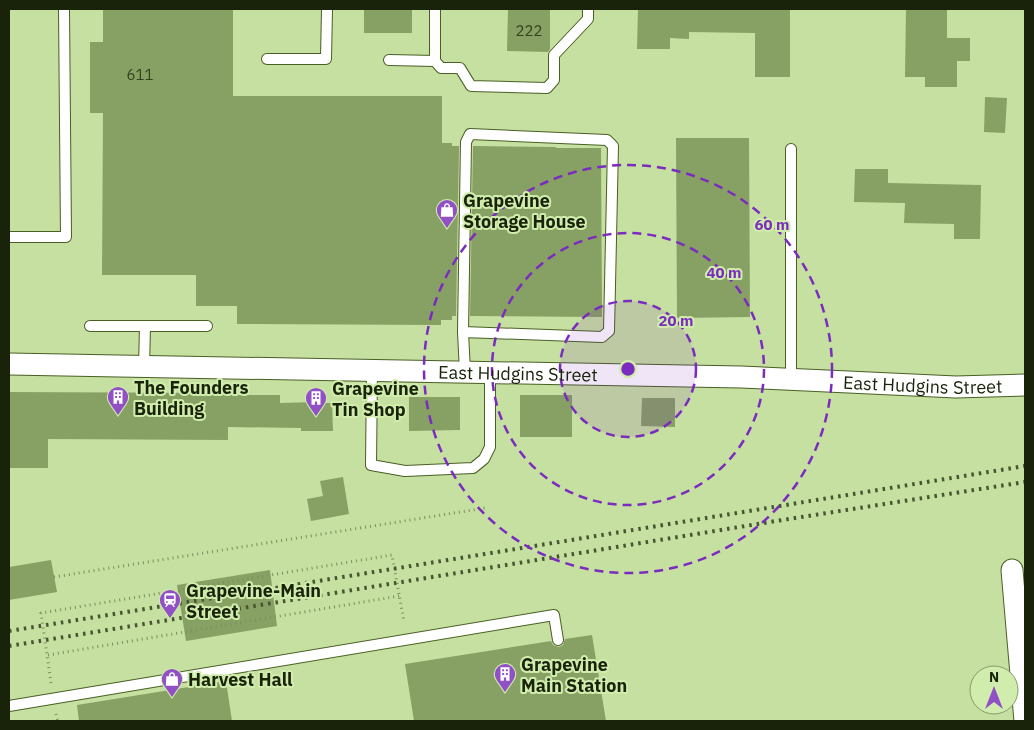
<svg xmlns="http://www.w3.org/2000/svg" width="1034" height="730" font-family="'IBM Plex Sans',sans-serif">
  <style>
    .building { fill: #87a063 }
    .lines { fill: none; stroke-linecap: round; stroke-linejoin: round }
    .lane-casing { stroke: #495f24; stroke-width: 12 }
    .street-casing { stroke: #495f24; stroke-width: 23 }
    .path { stroke: #7c8f60; stroke-width: 3; stroke-dasharray: 1 4; stroke-linecap: butt }
    .lane { stroke: #fff; stroke-width: 10 }
    .street { stroke: #fff; stroke-width: 21 }
    .rail { stroke: #475532; stroke-width: 4; stroke-dasharray: 2.5 5; stroke-linecap: butt }
    .ring { fill: none; stroke: #7b2cbf; stroke-width: 2.5; stroke-dasharray: 9 6 }
    .labels { text-anchor: middle; dominant-baseline: central; stroke-width: 4; stroke-linejoin: round; paint-order: stroke }
    .number-label { font-size: 15px; fill: #344220 }
    .poi-label { font-size: 18px; font-weight: bold; fill: #19230a; stroke: #d1edad; text-anchor: start }
    .street-label { font-size: 18px; fill: #19230a; stroke: #d1edad }
    .centre { fill: #7b2cbf; stroke: #d1edad; stroke-width: 2.5 }
    .ring-label { font-size: 15px; text-anchor: middle; font-weight: bold; fill: #7b2cbf; stroke: #d1edad; stroke-width: 4; stroke-linejoin: round; paint-order: stroke }
  </style>
  <rect width="100%" height="100%" fill="#c5e0a0"/>
  <path class="building" d="M103,9H233V96H442V143H452V146H459L456,316H452V320H441V325L237,324V306H196V275H102L103,113H90V42H103Z
    M364,9H412V33H364Z
    M508,9H550V49L548,52L507,51Z
    M638,9H790V77H755V33L689,32V39L670,38V49H637Z
    M906,9H947V38H970V61H957V87H925V77H905Z
    M985,97L1007,98L1005,133L984,132Z
    M676,138H749L750,317L677,318Z
    M473,146L556,147V148H601L602,317L470,316Z
    M855,169H888V183L981,185L980,239H954V224L904,223L905,203L854,202Z
    M9,392L228,393V395H280V403L317,402V403H332L333,431H301V428L228,427V440L48,439V468H9Z
    M520,395H572V437H520Z
    M409,397H460V430L409,431Z
    M642,398H675V427L641,426Z
    M343,477L349,514L311,521L307,499L323,496L320,481Z
    M51,560L57,592L9,600V567Z
    M270,570L277,626L186,641L177,585Z
    M592,635L606,721H414L405,664L551,641L553,645L559,647L563,645L565,639Z
    M226,681L232,721H79L77,705Z"/>
  <g class="lines">
    <g class="lane-casing">
      <path id="lane" d="M435,9V61L441,68H460L471,86L547,88L554,80V55L588,19V9
        M267,59H326L327,9
        M389,60L435,61
        M791,149V379
        M9,237H66L64,9
        M90,326H207
        M463,332L602,337L609,331L613,146L607,140L470,134L466,142L463,332L465,372
        M144,367L145,326
        M372,371L371,465L405,471L473,468L484,459L490,447V372
        M9,706L554,615L558,640"/>
    </g>
    <g class="street-casing">
      <g id="street">
        <path id="s1" d="M9,364L741,377L956,387L1025,385"/>
        <path d="M1012,570L1025,721"/>
      </g>
    </g>
    <path class="path" d="M54,577L485,508
      M48,655L399,596
      M51,683L41,613L392,555L404,622
      M56,714L58,721"/>
    <use href="#lane" class="lane"/>
    <use href="#street" class="street"/>
    <path class="rail" d="M9,631L559,542L1025,466
      M9,646L776,521L1025,482"/>
  </g>
  <circle cx="628" cy="369" r="68" fill="#7b2cbf" fill-opacity=".12"/>
  <g class="ring">
    <circle cx="628" cy="369" r="68"/>
    <circle cx="628" cy="369" r="136"/>
    <circle cx="628" cy="369" r="204"/>
  </g>
  <defs>
    <g id="shop-pin" transform="scale(1.125)"><path d="M0 17L-7.5 6A9.5 9.5 0 1 1 7.5 6Z" fill="#9150c6" stroke="#d1edad"/><path d="M-5-2.5h2.3a2.7 3.5 0 0 1 5.4 0H5L5.5 6h-11ZM-1.5-2.5h3a1.5 2.3 0 0 0-3 0Z" fill="#fff"/></g>
    <g id="building-pin" transform="scale(1.125)"><path d="M0 17L-7.5 6A9.5 9.5 0 1 1 7.5 6Z" fill="#9150c6" stroke="#d1edad"/><path d="M-4-6H4V6H1V3H-1V6H-4ZM-2.5-4.3h1.7v1.8h-1.7ZM.8-4.3h1.7v1.8H.8ZM-2.5-1h1.7V.8h-1.7ZM.8-1h1.7V.8H.8Z" fill="#fff"/></g>
    <g id="station-pin" transform="scale(1.125)"><path d="M0 17L-7.5 6A9.5 9.5 0 1 1 7.5 6Z" fill="#9150c6" stroke="#d1edad"/><path d="M-3-6H3Q5-6 5-4V2Q5 4 3 4L4.5 6H3L1.5 4h-3L-3 6H-4.5L-3 4Q-5 4-5 2V-4Q-5-6-3-6ZM-3.5-4v3h7v-3ZM-3.5 1v1.5H-2V1ZM2 1v1.5H3.5V1Z" fill="#fff"/></g>
  </defs>
  <g fill-rule="evenodd">
    <use href="#shop-pin" x="447" y="210"/>
    <use href="#building-pin" x="118" y="397"/>
    <use href="#building-pin" x="316" y="398"/>
    <use href="#station-pin" x="170" y="600"/>
    <use href="#building-pin" x="505" y="674"/>
    <use href="#shop-pin" x="172" y="679"/>
  </g>
  <g class="labels">
    <g class="number-label">
      <text x="529" y="30">222</text>
      <text x="140" y="74">611</text>
    </g>
    <g class="poi-label">
      <text x="463" y="200">Grapevine<tspan x="463" dy="21">Storage House</tspan></text>
      <text x="134" y="387">The Founders<tspan x="134" dy="21">Building</tspan></text>
      <text x="332" y="388">Grapevine<tspan x="332" dy="21">Tin Shop</tspan></text>
      <text x="186" y="590">Grapevine-Main<tspan x="186" dy="21">Street</tspan></text>
      <text x="521" y="664">Grapevine<tspan x="521" dy="21">Main Station</tspan></text>
      <text x="188" y="679">Harvest Hall</text>
    </g>
    <g class="street-label">
      <text stroke="none"><textPath href="#s1" startOffset="509">East Hudgins Street</textPath></text>
      <text stroke="none"><textPath href="#s1" startOffset="914">East Hudgins Street</textPath></text>
    </g>
  </g>
  <circle cx="628" cy="369" r="8" class="centre"/>
  <g class="ring-label">
    <text x="772" y="230">60 m</text>
    <text x="724" y="278">40 m</text>
    <text x="676" y="326">20 m</text>
  </g>
  <rect width="1034" height="730" fill="none" stroke="#19230a" stroke-width="20"/>
  <g transform="translate(994 690)"><circle r="24" fill="#d1edad" stroke="#879c6c"/>
  <path d="M0-4L9 19L0 12L-9 19Z" fill="#9150c6"/>
  <text y="-8" font-size="14" font-weight="bold" text-anchor="middle" fill="#19230a">N</text>
  </g>
</svg>
